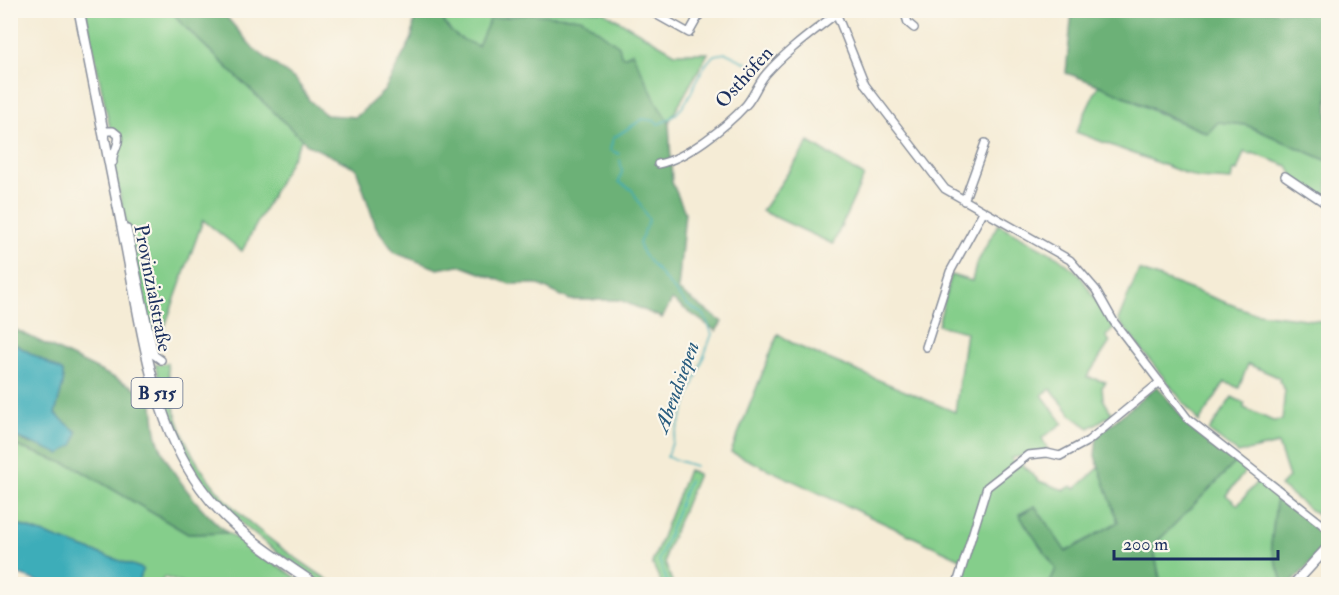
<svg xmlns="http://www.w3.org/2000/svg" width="1339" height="595" font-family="'IM FELL Double Pica',serif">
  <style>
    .green { fill: #85ce8b; stroke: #507e74; stroke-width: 1.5 }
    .forest { fill: #6cb177; stroke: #44706a; stroke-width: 1.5 }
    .water { fill: #3dadb9; stroke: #2c6e8c; stroke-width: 1.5 }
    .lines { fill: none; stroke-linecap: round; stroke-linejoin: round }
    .stream { stroke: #3dadb9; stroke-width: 1.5 }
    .minor-casing { stroke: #888e9a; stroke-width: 10 }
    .major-casing { stroke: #888e9a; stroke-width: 12 }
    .minor { stroke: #fff; stroke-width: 7 }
    .major { stroke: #fff; stroke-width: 9 }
    .labels { text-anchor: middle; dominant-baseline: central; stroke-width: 4.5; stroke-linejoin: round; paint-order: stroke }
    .shield { fill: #fbf7ec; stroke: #5e6b89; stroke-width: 1.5 }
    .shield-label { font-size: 18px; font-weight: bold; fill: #1b2f5e }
    .street-label { font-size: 20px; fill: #1b2f5e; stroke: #fbf7ec }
    .water-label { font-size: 21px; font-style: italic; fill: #275b7e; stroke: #fbf7ec }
  </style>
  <rect width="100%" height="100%" fill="#fbf7ec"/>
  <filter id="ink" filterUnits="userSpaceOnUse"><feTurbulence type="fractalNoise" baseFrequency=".0167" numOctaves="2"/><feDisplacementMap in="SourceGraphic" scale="12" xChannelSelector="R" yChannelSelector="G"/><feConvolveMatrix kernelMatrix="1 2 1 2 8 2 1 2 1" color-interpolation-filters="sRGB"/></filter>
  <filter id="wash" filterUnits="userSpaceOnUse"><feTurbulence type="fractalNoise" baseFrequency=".008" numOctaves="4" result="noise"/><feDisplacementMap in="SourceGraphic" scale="24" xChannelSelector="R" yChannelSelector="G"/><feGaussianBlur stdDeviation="1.35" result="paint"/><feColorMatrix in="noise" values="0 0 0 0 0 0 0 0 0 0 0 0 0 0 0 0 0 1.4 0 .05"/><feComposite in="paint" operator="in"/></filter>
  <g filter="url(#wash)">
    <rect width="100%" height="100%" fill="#f5ecd6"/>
    <path class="green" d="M85,11H172L181,23L302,139L242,251L203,220L158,346H152L112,159L122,140L120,134L110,128Z
      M440,11H602L675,53H708L669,122L621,55L478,46C459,40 445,32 440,11Z
      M1099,84L1162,115L1207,133L1218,122L1246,125L1328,161V203L1294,178L1288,166L1252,153L1251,155L1244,152L1237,171L1233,170L1231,180L1198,178L1076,132Z
      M809,142L864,176L833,244L762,211Z
      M998,224L1058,257L1079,274L1114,328L1106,336L1110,342L1087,377L1106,382L1102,387L1103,399L1112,414L1089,428L1072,416L1051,389L1042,395L1063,423L1042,438L1048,450L1012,458L1014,469L1021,463L1039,481L1064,490L1072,486L1075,489L1100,467L1118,522L1065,552L1035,506L1019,514L1056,569L1049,584H1000L966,580L965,584H959L965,561L731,452L778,334L795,345L955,412L966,332L938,325L951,275L972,281L976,265Z
      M1139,270L1251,312L1328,322V514L1322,519L1280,486L1289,477L1278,444L1238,453L1209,431L1232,397L1244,403V408L1273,421L1282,420L1285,390L1279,381L1280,378L1248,364L1239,388L1225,382L1199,422L1118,320Z
      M167,363C170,382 172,403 178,421C203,498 270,541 334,584H324C226,518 183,485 155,364Z
      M10,444L75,467L188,534L228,533L306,584H184L164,577L161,584H138L143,569L11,522Z
      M1236,462L1247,470L1226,495L1238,505L1259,479L1277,494L1271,546L1283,584H1161L1153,546Z
      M688,470L698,474L666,552L665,563L673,584H662L652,563Z"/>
    <path class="forest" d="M172,11L224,14L254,49L297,81L309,100L326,115L356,117L384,91L412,38L415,11H440C445,32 459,39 478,46L490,19L530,14L581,18L619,46L621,55L624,57L632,52L659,107L669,122L672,182L685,212L678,290L722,322L716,331L672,300L662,318L620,300H570L537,284H510L459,265L438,269L395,253L376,227L356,168L308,145L181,23Z
      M1072,11H1328V161L1246,125L1218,122L1208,133C1160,114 1115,89 1066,73Z
      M10,327L152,396C154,409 154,424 157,437C165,467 203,514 228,533L188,534L75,467L11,444V435L31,444L77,432L55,414L63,384V372L11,342Z
      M1157,386L1183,418L1236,462L1153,546L1161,584H1049L1056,569L1019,515L1035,506L1066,552L1118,522L1095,456L1097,436Z
      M1277,494L1324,532C1328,551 1302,571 1290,584H1283L1271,546Z"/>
    <path class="water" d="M11,342L63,372V384L55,414L77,432L74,444L60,454L11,435Z
      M10,522L143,569L138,584H45L11,572Z"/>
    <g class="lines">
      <path class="stream" d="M619,154L610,150L613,138L643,119L655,121L658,124C695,111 689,79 714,55L726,53L747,63
        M620,160L622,171L619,182L632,190L649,220L639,243L643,254L687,305L704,315L712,334L667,457L695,466
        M668,584L659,560L689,480"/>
    </g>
  </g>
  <g filter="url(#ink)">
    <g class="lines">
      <g class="minor-casing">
        <path id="minor" d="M648,10L689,33L702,10
          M835,10L865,85L945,189L1070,260L1096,290L1114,322L1188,419L1328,529
          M904,10L908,23L914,28
          M103,131H113L118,135C121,145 111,152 113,162
          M658,164C686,159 727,126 746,105C754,96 758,83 766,74C786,51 813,32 837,13
          M1285,176L1328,205
          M964,201L985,143
          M127,229L154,355L161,360
          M926,347L950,272L983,212
          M957,584L987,487L1028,455L1047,453L1060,456L1088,441L1160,382"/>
      </g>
      <g class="major-casing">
        <path id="major" d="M79,10C95,89 111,168 126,247C142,329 151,419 201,488C230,529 274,556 315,584
          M1294,584L1328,547"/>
      </g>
      <use href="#minor" class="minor"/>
      <use href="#major" class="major"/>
    </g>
  </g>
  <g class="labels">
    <rect class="shield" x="131.5" y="378" width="51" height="30" rx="4.5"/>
    <g class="shield-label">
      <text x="157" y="393">B 515</text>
    </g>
    <g class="street-label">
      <text transform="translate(744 77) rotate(-48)">Osthöfen</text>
      <text transform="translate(153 288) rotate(79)">Provinzialstraße</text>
    </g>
    <g class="water-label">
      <text transform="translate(677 387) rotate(-70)">Abendsiepen</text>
    </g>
  </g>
  <rect width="1339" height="595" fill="none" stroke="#fbf7ec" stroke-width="36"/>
  <path d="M1114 550v9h164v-9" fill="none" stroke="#1b2f5e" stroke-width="3"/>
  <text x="1123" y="550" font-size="18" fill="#1b2f5e" stroke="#fbf7ec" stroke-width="4.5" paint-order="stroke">200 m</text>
</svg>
